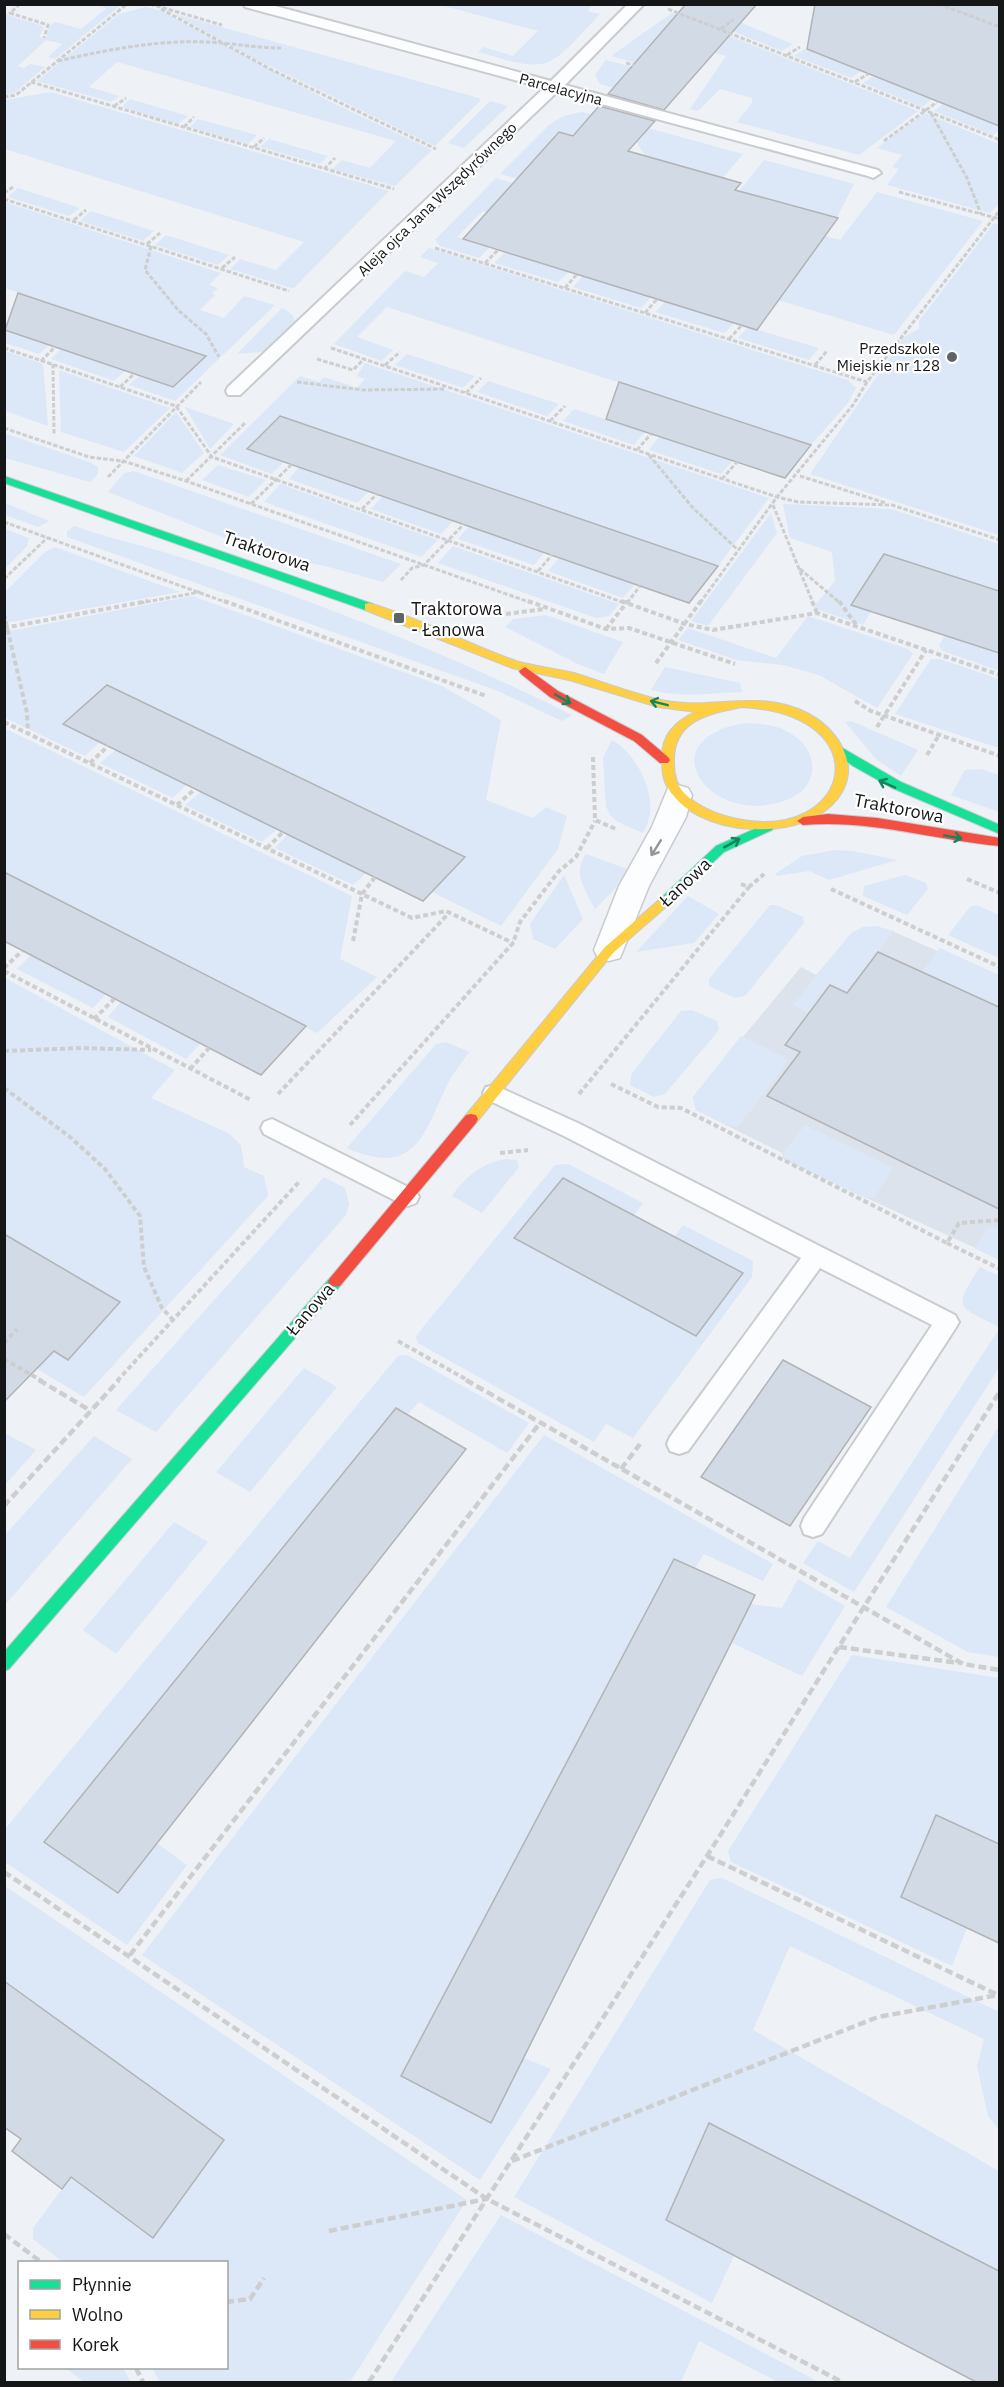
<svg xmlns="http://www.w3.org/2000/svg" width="1004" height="2387" font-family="'IBM Plex Sans',sans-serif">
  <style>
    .built { fill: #dde3ec }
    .green { fill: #dce8f7 }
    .building { fill: #d2dae5; stroke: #b2b3b6; stroke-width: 1.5 }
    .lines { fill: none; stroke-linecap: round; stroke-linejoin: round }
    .lane-casing { stroke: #c9cbce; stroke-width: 4 }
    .street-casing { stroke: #c9cbce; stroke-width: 3 }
    .fast-casing { stroke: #c9cbce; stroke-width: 2 }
    .slow-casing { stroke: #c9cbce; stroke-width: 2 }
    .jam-casing { stroke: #c9cbce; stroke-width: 2 }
    .path-far2 { stroke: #cdced0; stroke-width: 3; stroke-dasharray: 4.5 2; stroke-linecap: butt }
    .path-far1 { stroke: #cdced0; stroke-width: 4; stroke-dasharray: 5 3; stroke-linecap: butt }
    .path { stroke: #cdced0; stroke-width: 4.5; stroke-dasharray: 8 4; stroke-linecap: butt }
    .lane { fill: #fcfdfe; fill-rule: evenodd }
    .street { fill: #fcfdfe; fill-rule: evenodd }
    .fast { fill: #16e098; fill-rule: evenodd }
    .slow { fill: #ffcf43; fill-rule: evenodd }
    .jam { fill: #f24e42; fill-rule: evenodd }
    .oneway { stroke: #15855e }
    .oneway2 { stroke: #949596 }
    .poi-dot { fill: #606365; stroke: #fff; stroke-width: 2 }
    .labels { text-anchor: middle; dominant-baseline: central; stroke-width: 4.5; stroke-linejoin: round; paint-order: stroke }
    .far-street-label { font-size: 15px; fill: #141618; stroke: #fff }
    .far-poi-label { font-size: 15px; fill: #141618; stroke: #fff; text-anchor: end }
    .street-label { font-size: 18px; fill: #141618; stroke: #fff }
    .poi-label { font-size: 18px; fill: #141618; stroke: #fff; text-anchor: start }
  </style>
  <rect width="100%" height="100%" fill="#eef1f5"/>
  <path class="built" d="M892,931L999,978V1259L784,1160L782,1153L696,1110L693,1097L801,967L816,975L852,934Z"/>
  <path class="green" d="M96,5H121L55,59L48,57L62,44L46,40L18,66L24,68L30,64L45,67L14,93L5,95V14L40,25L44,28L39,37L46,39L50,26L55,22L81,29L107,8Z
    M440,5H593L587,11L600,14C587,27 564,56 548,62C527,70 499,57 478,52L483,47L513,56L538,31Z
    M146,7L159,10L329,101L432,150L395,186L332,169L342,160L370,168L396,141L117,62L89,87L119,96L111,102L37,81L119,14Z
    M672,13L918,111L859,155L737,122L752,103V98L720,89L698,111L690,109L726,56L681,43L636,63L611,56Z
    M174,14L479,98L480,101L435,146L255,59Z
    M739,22L793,44L782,51L729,30Z
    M805,49L861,71L851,78L794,56Z
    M606,60L632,67L661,102L600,84L595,75Z
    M874,76L932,99L922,107L863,83Z
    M51,92L389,191L294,288L288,287L230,269L240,259L276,270L304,242L5,149V100Z
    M130,99L188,116L178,124L122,107Z
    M490,101L508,106L464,148L448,143Z
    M943,104L999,126V131L993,135L934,111Z
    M582,112L622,121L600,143L559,132L517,179L500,174L550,124L564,116Z
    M925,113L999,144V204L990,213L887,185L899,169L892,167L902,155L877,148Z
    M198,119L257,135L248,144L190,127Z
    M644,127L743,154L723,178L664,161L716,220L764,160L854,184L833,225L822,223L827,215L754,195L729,226L813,233L840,240L877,192L983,221L894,335L483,211L457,237L490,247L479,258L440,246L435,240L496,178L512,183L507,190L552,203L650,164L634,138Z
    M269,139L328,156L320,164L260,147Z
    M18,188L80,208L69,216L8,197Z
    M5,202L221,273L209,285L218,288L212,293L215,295L200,310L224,318L244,296L275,305L175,401L129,385L139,376L173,387L205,356L5,288Z
    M91,211L154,231L143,241L80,221Z
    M994,223L1000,225L999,535L810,474L904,337L919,329V321Z
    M166,235L229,255L218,265L155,245Z
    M429,248L848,380L856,388L848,403L811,445L387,307L357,337L393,350L382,361L334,344L405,271L424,277L438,263L420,257Z
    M505,252L569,272L558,282L494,263Z
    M583,276L651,297L641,308L573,287Z
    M666,301L735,323L724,333L655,312Z
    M282,308C291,313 296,317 297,328L272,351L237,354Z
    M748,327L819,348L809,360L738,338Z
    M5,330L49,345L39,354L5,343Z
    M61,349L125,371L114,381L51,359Z
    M5,351L43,364L48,426L5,411Z
    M407,354L475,376L463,388L395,365Z
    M365,363L769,498L718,566L280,416L248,449L284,462L272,474L220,455L300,376L319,382L324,377L357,388L365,379L357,376Z
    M59,370L170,408L124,452L61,432Z
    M488,381L559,404L547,416L477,392Z
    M185,407L234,424L210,449Z
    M574,409L645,432L634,445L563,421Z
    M176,412L204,453L182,473L134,456Z
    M4,433L89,462L98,467V474L90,482L5,458Z
    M659,437L732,461L721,474L649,450Z
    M218,465L266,480L249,497L202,480Z
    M299,467L369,491L357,503L289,479Z
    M134,471L401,564L383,582L329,567L263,553L108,492L124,473Z
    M280,484L438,540L421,557L264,502Z
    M383,496L453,521L441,534L371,509Z
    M5,503L49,521L38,527L5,515Z
    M783,504L891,509L999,544V591L884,554L851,604L871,611L863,625L813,608L835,581L832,552L790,538Z
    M771,513L777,533L708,626L691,621Z
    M74,526C110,539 147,546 183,558C316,601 447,653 572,715L562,721L498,691L67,537V532Z
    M469,526L544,553L534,565L458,539Z
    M5,529L29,538L27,546L5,569Z
    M453,546L619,604L609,616L596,618L438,563Z
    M55,547L180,592L5,623V592L45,552Z
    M559,558L635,584L623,598L548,571Z
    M192,596L442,686L501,720L486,800L533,818L546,807L567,816L558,849L501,926L432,892L464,856L107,685L63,724L100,742L85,756L5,718L4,632Z
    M546,615L623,642L604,674L578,664L505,627L513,619Z
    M808,616L908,649L913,654L877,708L819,675L783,665L737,660L678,640L688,628L776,658Z
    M945,635L999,653V671L943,651L939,646Z
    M931,659H940L999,679V748L895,714Z
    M665,667L740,683L742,692C711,693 682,698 651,690Z
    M851,721L918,750L901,776L876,759L845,722Z
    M745,723C762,724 779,725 793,735C819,752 820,786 789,799C713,831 644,740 745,723Z
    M4,728L352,896L340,959L377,977L317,1033L5,872Z
    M612,740C635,753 653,787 650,814C649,821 646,827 643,833L618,822L610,815L606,806L603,758Z
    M116,750L187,784L173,798L100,763Z
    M981,769L999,775V812L951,795L965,770Z
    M201,792L277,829L262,842L185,805Z
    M288,834L366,873L353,885L275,848Z
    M835,850L853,851L897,860L829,880L809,871L777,876L775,874L802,856Z
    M586,854L627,869L614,890L595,909C585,889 572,874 586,854Z
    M564,875L583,919L555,949L533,939L530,924Z
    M905,875L926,883L928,889L907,915L863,896L864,886Z
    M688,896L719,914L694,943L636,952Z
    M770,905H776L803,917L804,923L745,996L735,998L709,986V979Z
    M976,905L999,915V958L948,935L970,907Z
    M876,926L894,931L847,993L830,985L809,1013L793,1005L851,933L863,927Z
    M940,948L999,975V1007L922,972Z
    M31,955L106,994L93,1008L17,969Z
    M5,978L175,1070L151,1098L228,1133L241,1145L244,1167L264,1176L268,1196L84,1397L9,1352L25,1334L68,1360L5,1234Z
    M121,1002L200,1044L186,1059L108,1017Z
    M692,1010L717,1021L719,1030L665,1094L654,1097L630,1085L632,1073L681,1011Z
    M741,1036L789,1060L739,1126L733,1127L696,1110L693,1097Z
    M446,1042L469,1052C462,1062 454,1072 448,1083C423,1135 416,1178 347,1148L436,1044Z
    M805,1125L893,1168L874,1198H865L786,1160L783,1153Z
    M506,1159L517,1160L519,1167L482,1213L452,1196C465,1177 482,1163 506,1159Z
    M568,1164L643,1203L634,1215L563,1178L515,1238L696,1336L743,1273L674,1237L683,1225L753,1261L752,1277L633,1438L606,1424L594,1442L418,1343L416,1336L555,1165Z
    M324,1177L345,1188L349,1204L346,1215L156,1432L116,1410Z
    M999,1227V1260L974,1248L988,1228Z
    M980,1267L999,1276V1327C956,1305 953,1309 980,1267Z
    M999,1329V1368L854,1592L803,1563L818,1541L850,1558Z
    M407,1355L529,1423L507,1453L419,1402L407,1415L396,1408L44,1842L117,1893L157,1843L187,1865L127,1945L5,1862V1829L398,1356Z
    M304,1368L337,1387L250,1492L216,1472Z
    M999,1426V1657L968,1652L886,1607Z
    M5,1433L36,1450L5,1485Z
    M544,1435L773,1564L763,1581L704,1554L695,1568L674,1559L401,2075L491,2123L524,2058L551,2069L480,2180L142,1955Z
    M94,1436L132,1459L5,1605V1535Z
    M174,1522L208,1542L116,1654L83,1630Z
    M798,1579L845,1606L802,1676L732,1643L751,1604L782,1608Z
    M852,1655L999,1678V1844L936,1815L901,1897L967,1928L952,1966L731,1862L728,1851Z
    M722,1878L999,2012V2130L988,2116L977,2066L984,2039L790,1946L753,2030L999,2171V2271L709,2123L666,2219L734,2256L712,2303L514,2197L710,1880Z
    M5,1886L467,2200L350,2382H160L152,2368H226V2262H63L33,2239V2228L71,2177L153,2238L224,2139L16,1990L5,2004Z
    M501,2215L819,2382H778L699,2341L681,2382H391Z
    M68,2368H123L131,2382H84L67,2369Z"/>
  <path class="building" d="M686,4H757L664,110L608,94Z
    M815,4H999V126L807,49Z
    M599,106L655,121L628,151L741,183L735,190L838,218L757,330L463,239L559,132L573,136Z
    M18,293L206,356L173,387L5,330Z
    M619,382L811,445L785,478L606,419Z
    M280,416L718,566L689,603L247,449Z
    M884,554L999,591V653L851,605Z
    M107,685L465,857L423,901L63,724Z
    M4,872L306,1026L261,1075L4,941Z
    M878,952L999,1007V1209L767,1096L800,1052L785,1045L830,985L847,993Z
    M563,1178L743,1273L696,1336L514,1238Z
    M4,1234L120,1302L68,1360L54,1351L4,1402Z
    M783,1360L871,1407L790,1526L701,1477Z
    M396,1408L466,1449L118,1893L44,1842Z
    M674,1559L755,1595L491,2123L401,2076Z
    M936,1815L999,1844V1943L901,1897Z
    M4,1981L224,2140L153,2238L71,2177L62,2189L12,2151L21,2139L4,2127Z
    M709,2123L999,2271V2382H976L666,2220Z"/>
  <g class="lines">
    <g class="lane-casing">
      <path id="lane" d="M243,4H268L551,81L628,4H644L565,85L878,170L881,173L873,178L868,176L557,92L240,395H228L226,391L228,387L544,88L245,7Z
        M494,1085L580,1124L955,1315L959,1322L955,1329L822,1534L813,1537L804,1534L801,1526L804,1518L932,1325L820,1268L688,1451L679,1454L670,1451L667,1444L670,1437L801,1258L564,1136L486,1099L483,1093L486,1087Z
        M272,1119L416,1191L419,1197L416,1203L408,1206L400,1203L264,1134L261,1128L264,1122Z"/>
    </g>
    <g class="street-casing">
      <path id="street" d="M678,785L688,788L692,795L686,817L649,886L620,958L609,961L598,958L594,950L619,886L652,827L668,788Z"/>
    </g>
    <g class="fast-casing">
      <path id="fast" d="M4,476L373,604L375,607L373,610H365L4,483Z
        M839,746L901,782L1000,825V834L892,788L853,766L835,753L833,750L835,747Z
        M768,823L774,827L772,830L724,852L667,906H659L657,903L659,900L716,846Z
        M335,1276L340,1278L342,1282L340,1286L9,1669L4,1671V1652L330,1278Z"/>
    </g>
    <g class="slow-casing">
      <path id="slow" d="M369,603C420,618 467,644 516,661C535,667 555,668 574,673C603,682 631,693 661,700C712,711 758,688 807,713C834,727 859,759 843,790C813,847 690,840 665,782C662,774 662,767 662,759C661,736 675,721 696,712L658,707L569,680L512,668L365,610V604ZM742,707C883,715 851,843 737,819C718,815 698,807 684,793C676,784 674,775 674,764C672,721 707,714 742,707Z
        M663,899L667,900L669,903L667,906L613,953L476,1123H466L464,1119L466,1115L605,947L659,900Z"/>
    </g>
    <g class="jam-casing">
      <path id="jam" d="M525,667L558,691L642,735L668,757L670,760L668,763H660L634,741L550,697L521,674L519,671Z
        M828,814L877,818L1000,838V846C933,840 870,819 803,825L797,821L803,817Z
        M471,1114L476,1115L478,1119L476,1123L340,1286H330L328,1282L330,1278L466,1115Z"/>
    </g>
    <path class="path-far2" d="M20,4L10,13L48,25L44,38
      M150,4L222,25
      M939,4L1000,27
      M161,9L272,70L436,149
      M668,9L1000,140
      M721,29L733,20
      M787,55L800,47
      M58,61C106,50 156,40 206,42C231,43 256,48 281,48
      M626,63L634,65
      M31,82L394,189
      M855,82L868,74
      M4,97L16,95L127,4
      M114,106L126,98
      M931,113L967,178L981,214
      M184,127L194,117
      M884,141L937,102
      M254,147L264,138
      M324,169L335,158
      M899,192L1000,219
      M4,193L13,187
      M4,199L289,291
      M74,220L86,210
      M147,244L160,233
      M151,246L145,270L179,311L206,334L219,357
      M435,248L867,382
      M485,263L498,250
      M222,268L235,257
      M565,288L577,274
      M645,313L657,299
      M729,339L742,325
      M4,348L176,406L212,457L625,603
      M331,348L777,497L798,502L892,505L1000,540
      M317,359L353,370L364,359
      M41,361L55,347
      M53,364L54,434
      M385,365L400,352
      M815,365L827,351
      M297,382L363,390L446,389
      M120,387L134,374
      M466,393L481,378
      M550,421L565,406
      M4,428L89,457L123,461L186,481L532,603
      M637,450L651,434
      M649,455L693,508L738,550
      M800,476L886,503
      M108,477L201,382
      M722,479L737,462
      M186,481L245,423
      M251,504L292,464
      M773,505L813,603
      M362,509L377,494
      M4,522L228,603
      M800,569L840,603
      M538,571L552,555
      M4,579L47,538
      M401,580L412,568L424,565L464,524
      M140,603L200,592
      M627,603L640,586
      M700,603L777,497L853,405L867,382L1000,210"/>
    <path class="path-far1" d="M224,601L486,696
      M528,601L606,629L629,628L735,664
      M621,601L685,624L713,630L817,613L1000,675
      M812,601L817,613
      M839,601L857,626
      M4,614L27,713L28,733
      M498,615L544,609
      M4,628L148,601
      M606,629L628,601
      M656,663L701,601
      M855,701L871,711L1000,756
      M4,722L412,918L446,911L513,943
      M877,727L926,650
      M927,755L939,735
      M593,757L595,820L618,830
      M90,763L108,746
      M177,805L195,789
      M267,848L283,832
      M967,879L1000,893
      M741,884L749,887L764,874
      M831,889L1000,967
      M353,941L362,894L375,877
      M4,968L22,951
      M4,971L251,1100
      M94,1019L114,999
      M4,1051L82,1048L151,1050
      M190,1069L209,1048
      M611,1084L658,1107L681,1108L947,1243L959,1223L1000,1220
      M4,1088L70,1137L105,1169L140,1216L144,1267L162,1308L173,1320
      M278,1094L449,913
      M579,1094L749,887
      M350,1125L513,943L520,922L559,871L576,857L595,821
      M500,1153L528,1150
      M947,1243L1000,1269
      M398,1341L469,1381
      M4,1343L17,1329
      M4,1359L42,1381
      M117,1381L299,1182"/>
    <path class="path" d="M39,1380L91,1411
      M466,1380L963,1664L1000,1670
      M621,1469L640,1444
      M4,1506L119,1380
      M839,1647L959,1663
      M707,1856L996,1994
      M4,1872L487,2199L842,2382
      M130,1955L540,1423
      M512,2161L878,2017L998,1995
      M329,2231L486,2199
      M4,2234L41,2262
      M226,2302L250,2299L264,2278
      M136,2368L143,2382
      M369,2382L707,1856L1000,1391"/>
    <use href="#lane" class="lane"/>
    <use href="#street" class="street"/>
    <use href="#fast" class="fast"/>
    <use href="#slow" class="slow"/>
    <use href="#jam" class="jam"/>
  </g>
  <defs><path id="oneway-shaft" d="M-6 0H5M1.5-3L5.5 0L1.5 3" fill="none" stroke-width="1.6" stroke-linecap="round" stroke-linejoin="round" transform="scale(1.5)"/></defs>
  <g class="oneway">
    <use href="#oneway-shaft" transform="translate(563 699) rotate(30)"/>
    <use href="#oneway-shaft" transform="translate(659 703) rotate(-166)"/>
    <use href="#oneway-shaft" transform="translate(887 784) rotate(-156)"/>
    <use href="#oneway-shaft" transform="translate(953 837) rotate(10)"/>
    <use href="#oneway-shaft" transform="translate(732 843) rotate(-29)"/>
  </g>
  <use class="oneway2" href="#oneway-shaft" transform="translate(656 848) rotate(122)"/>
  <g class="poi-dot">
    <circle cx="952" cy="357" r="6"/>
    <rect x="393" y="612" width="12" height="12" rx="3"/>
  </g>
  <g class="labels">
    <g class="far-street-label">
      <text transform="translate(561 89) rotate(15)">Parcelacyjna</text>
      <text transform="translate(437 199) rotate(-44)">Aleja ojca Jana Wszędyrównego</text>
    </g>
    <g class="far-poi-label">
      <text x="940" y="348">Przedszkole<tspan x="940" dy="17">Miejskie nr 128</tspan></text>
    </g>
    <g class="street-label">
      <text transform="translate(267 551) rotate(19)">Traktorowa</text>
      <text transform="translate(899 808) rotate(11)">Traktorowa</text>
      <text transform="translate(685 882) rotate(-43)">Łanowa</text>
      <text transform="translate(310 1309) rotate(-49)">Łanowa</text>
    </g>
    <g class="poi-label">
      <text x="411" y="608">Traktorowa<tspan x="411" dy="21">- Łanowa</tspan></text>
    </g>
  </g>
  <rect width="1004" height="2387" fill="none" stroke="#141618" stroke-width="12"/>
  <rect x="18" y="2261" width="210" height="108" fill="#ffffff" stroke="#a1a2a3" stroke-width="1.5"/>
  <rect x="30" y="2280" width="30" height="9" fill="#16e098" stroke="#a1a2a3" stroke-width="1.5"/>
  <text x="72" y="2291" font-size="18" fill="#141618">Płynnie</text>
  <rect x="30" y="2310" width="30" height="9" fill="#ffcf43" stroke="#a1a2a3" stroke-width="1.5"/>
  <text x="72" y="2321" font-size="18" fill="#141618">Wolno</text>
  <rect x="30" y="2340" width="30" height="9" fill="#f24e42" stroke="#a1a2a3" stroke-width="1.5"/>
  <text x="72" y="2351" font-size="18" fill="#141618">Korek</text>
</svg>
